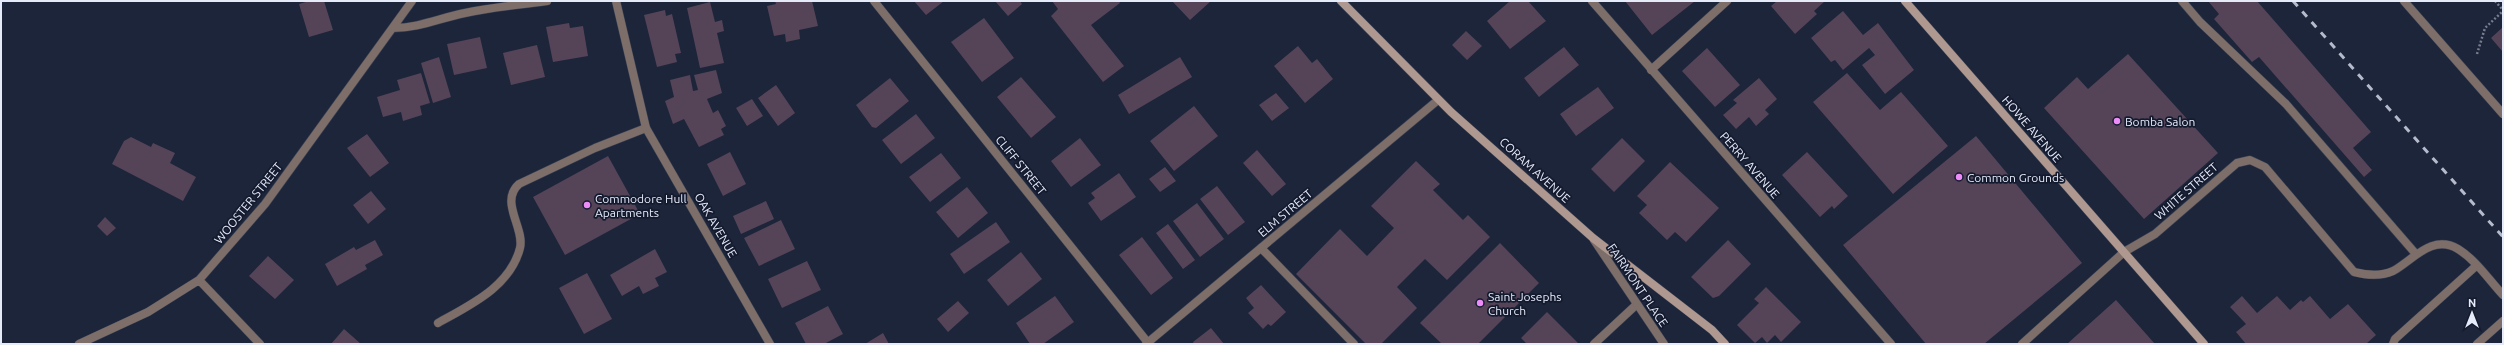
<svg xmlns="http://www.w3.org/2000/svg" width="2504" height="345" font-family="Ubuntu,sans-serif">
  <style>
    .building { fill: #554357 }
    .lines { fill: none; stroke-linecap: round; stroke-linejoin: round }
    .service-casing { stroke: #394155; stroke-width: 9 }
    .minor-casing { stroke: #394155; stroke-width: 9 }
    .tertiary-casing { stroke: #394155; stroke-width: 9 }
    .secondary-casing { stroke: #394155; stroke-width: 9 }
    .path { stroke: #767d8f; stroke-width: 2.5; stroke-dasharray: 2 2; stroke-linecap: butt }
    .service { stroke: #7d6e69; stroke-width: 8 }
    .minor { stroke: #7d6e69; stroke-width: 8 }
    .tertiary { stroke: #7d6e69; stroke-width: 8 }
    .secondary { stroke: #af9890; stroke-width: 8 }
    .rail { stroke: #b5bbcc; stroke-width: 3; stroke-dasharray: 7 7; stroke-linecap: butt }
    .poi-dot { fill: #ed8cf9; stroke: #141b2f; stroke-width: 1.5 }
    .labels { text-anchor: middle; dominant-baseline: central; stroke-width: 3.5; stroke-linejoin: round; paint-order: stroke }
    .poi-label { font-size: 12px; fill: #e6ebfa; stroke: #141b2f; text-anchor: start }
    .street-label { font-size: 12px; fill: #e6ebfa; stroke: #141b2f }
  </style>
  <rect width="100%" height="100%" fill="#1d253a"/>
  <path class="building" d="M309,1H324L333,30L309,37L299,4Z
    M775,1H812L818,26L799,30L800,39L786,42L785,34L774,36L767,6L776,4Z
    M914,1H944L926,15Z
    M995,1H1020L1022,4L1008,16Z
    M1052,1H1119L1120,3L1091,25L1124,66L1103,82L1051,16L1058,9Z
    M1172,1H1211L1190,20Z
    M1510,1H1528L1546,21L1510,49L1487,21Z
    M1625,1H1695L1652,35Z
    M1777,1H1825L1814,11L1817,14L1795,34L1771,6Z
    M2208,1H2257L2371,132L2353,148L2372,170L2364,177L2259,57L2252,62L2214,19L2219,14Z
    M710,2L715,22L722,20L724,31L717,33L724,63L700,68L687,8Z
    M665,10L666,16L672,14L681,53L675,54L677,62L657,67L644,15Z
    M1843,11L1863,35L1878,23L1914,70L1885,94L1862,65L1875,55L1869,48L1843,70L1835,60L1831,62L1811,38Z
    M984,18L1014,58L982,82L951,42Z
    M569,23L570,28L583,26L588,56L553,62L546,27Z
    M2503,27V52L2491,38Z
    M1466,31L1482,46L1467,60L1452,45Z
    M480,37L487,68L454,75L447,44Z
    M537,45L545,77L511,85L503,53Z
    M1298,46L1312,63L1317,59L1333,79L1305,103L1274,66Z
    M1564,47L1579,65L1539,97L1524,78Z
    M1707,48L1740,85L1715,107L1682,71Z
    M2128,54L2218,153L2144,219L2044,108L2077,77L2088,89Z
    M439,57L451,97L433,103L421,63Z
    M1180,57L1192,77L1129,114L1118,95Z
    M716,70L722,93L707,99L713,113L718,110L726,126L721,129L724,135L699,147L684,119L673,124L665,101L674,97L670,80L690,75L693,91L698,90L694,75Z
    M421,73L430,103L420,106L422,115L403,121L401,112L383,117L377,97L400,90L397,80Z
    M1847,73L1880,110L1901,92L1948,146L1893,194L1813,102Z
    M1021,77L1056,117L1031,138L997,97Z
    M890,78L909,101L876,128L872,127L856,105Z
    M1759,78L1777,99L1765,110L1769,114L1756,126L1749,117L1736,129L1723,115L1737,103L1733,100Z
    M776,85L795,113L778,126L758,98Z
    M1598,87L1614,108L1576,136L1560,114Z
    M1276,93L1289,108L1272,121L1259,105Z
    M752,99L763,116L747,126L736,108Z
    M1194,106L1218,136L1174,171L1150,141Z
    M916,114L935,138L901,164L882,140Z
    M367,134L389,163L370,177L347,148Z
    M1976,136L2082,263L1984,344H1926L1843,245Z
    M131,137L151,147L153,143L175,153L170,163L196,177L183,201L112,164L124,141Z
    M1080,138L1101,165L1071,187L1051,161Z
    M1622,138L1645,161L1614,192L1591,169Z
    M1257,150L1286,184L1272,196L1243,163Z
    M730,152L746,184L723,196L707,164Z
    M1807,152L1848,196L1834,209L1832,206L1820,217L1782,175Z
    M941,153L961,178L930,202L909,177Z
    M608,156L640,214L565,255L533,197Z
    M1416,161L1440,184L1433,190L1463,220L1468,215L1490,237L1447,280L1425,259L1397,287L1417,308L1381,344H1366L1296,274L1340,229L1367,256L1394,228L1371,206Z
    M1670,162L1719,208L1686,242L1675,232L1667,240L1639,213L1647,205L1637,196Z
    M1165,167L1176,181L1160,192L1149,179Z
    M1119,173L1136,197L1101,221L1088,203L1095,198L1091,193Z
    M1217,186L1245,222L1228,235L1200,199Z
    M967,187L988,213L958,238L936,212Z
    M371,191L386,209L368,224L353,205Z
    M766,201L774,219L741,234L733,216Z
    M1197,203L1224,239L1200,257L1173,221Z
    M105,217L116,228L107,236L97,226Z
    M781,220L795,249L759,266L744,238Z
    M996,222L1010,242L964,274L950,254Z
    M1168,224L1195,260L1183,269L1156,233Z
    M1142,237L1173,278L1151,295L1119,255Z
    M375,240L383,255L365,265L367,269L337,286L325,264L354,247L356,250Z
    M1728,240L1751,264L1719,296L1713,298L1691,277Z
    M1500,243L1539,283L1478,344H1442L1420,323Z
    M655,249L667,272L655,278L659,286L643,294L639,286L622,296L610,275Z
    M1021,252L1042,279L1008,306L987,280Z
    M268,256L294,280L275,299L249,276Z
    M807,261L821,290L782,308L768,279Z
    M587,273L612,319L584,334L559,288Z
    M1261,285L1286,312L1271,326L1268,324L1263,329L1248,313L1254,308L1246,298Z
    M1766,287L1801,322L1781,342L1775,335L1767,343L1762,337L1755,343L1737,325L1759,303L1754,299Z
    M1055,296L1074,322L1043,344H1030L1016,323Z
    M2242,296L2257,313L2277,296L2290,310L2301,300L2303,302L2310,296L2330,319L2348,304L2376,335L2366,344H2246L2236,332L2246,324L2230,307Z
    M2116,300L2155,344H2067Z
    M958,301L969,313L948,332L937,319Z
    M828,306L843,334L824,344H806L795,323Z
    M1547,312L1579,344H1527L1521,338Z
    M1211,328L1224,344H1194L1193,342Z
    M344,329L361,344H331Z
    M883,333L889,344H865Z"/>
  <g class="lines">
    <g class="service-casing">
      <path id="service" d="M2182,1L2200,22L2286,104L2415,253
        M1261,248L1354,344
        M438,323C470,305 510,287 520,248C525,228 499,202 519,184L595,148L646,128
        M1594,344L1636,305
        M2393,344L2395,339L2476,266
        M2477,344L2503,321"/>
    </g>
    <g class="minor-casing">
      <path id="minor" d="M874,1L1149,344
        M1592,1L1891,344
        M2404,1L2503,114
        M393,28C419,28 440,18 465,13C492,7 520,5 547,1
        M1651,70L1727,1
        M1594,240L1664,344
        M199,280L260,344
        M79,344L148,312L199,280L265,204L412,1
        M1146,344L1438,100
        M2022,344L2124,252L2155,234L2237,163L2250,160L2265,167L2354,272C2366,275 2380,277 2393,271C2412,261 2432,233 2458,249C2476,260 2489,280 2503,295"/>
    </g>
    <g class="tertiary-casing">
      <path id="tertiary" d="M616,1L646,128L770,344"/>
    </g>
    <g class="secondary-casing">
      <path id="secondary" d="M1341,1L1451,112L1593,238L1712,330L1725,344
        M1905,1L2204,344"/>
    </g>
    <path class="path" d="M2495,1L2503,10
      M2477,54L2485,28L2503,11"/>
    <use href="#service" class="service"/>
    <use href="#minor" class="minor"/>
    <use href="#tertiary" class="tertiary"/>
    <use href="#secondary" class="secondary"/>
    <path class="rail" d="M2293,1L2503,237"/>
  </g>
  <g class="poi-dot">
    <circle cx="2117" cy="121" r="4"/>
    <circle cx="1959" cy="177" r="4"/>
    <circle cx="587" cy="205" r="4"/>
    <circle cx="1480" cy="303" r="4"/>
  </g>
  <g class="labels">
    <g class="poi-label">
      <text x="2125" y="121">Bomba Salon</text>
      <text x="1967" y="177">Common Grounds</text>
      <text x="595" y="198">Commodore Hull<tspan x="595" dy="14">Apartments</tspan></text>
      <text x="1488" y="296">Saint Josephs<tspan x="1488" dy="14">Church</tspan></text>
    </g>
    <g class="street-label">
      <text transform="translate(2032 129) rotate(49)">HOWE AVENUE</text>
      <text transform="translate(1021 165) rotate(51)">CLIFF STREET</text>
      <text transform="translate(1750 165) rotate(49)">PERRY AVENUE</text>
      <text transform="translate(1535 170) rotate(42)">CORAM AVENUE</text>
      <text transform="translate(2186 191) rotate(-41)">WHITE STREET</text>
      <text transform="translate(248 203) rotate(-51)">WOOSTER STREET</text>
      <text transform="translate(1285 213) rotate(-40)">ELM STREET</text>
      <text transform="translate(716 225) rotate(60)">OAK AVENUE</text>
      <text transform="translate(1638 285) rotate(56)">FAIRMONT PLACE</text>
    </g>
  </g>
  <rect width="2504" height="345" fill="none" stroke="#e6ebfa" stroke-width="4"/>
  <g transform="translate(2472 313)" stroke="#141b2f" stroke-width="3" paint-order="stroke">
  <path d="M0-3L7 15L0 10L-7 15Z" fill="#e6ebfa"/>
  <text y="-6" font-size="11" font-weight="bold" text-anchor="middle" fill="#e6ebfa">N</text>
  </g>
</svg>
